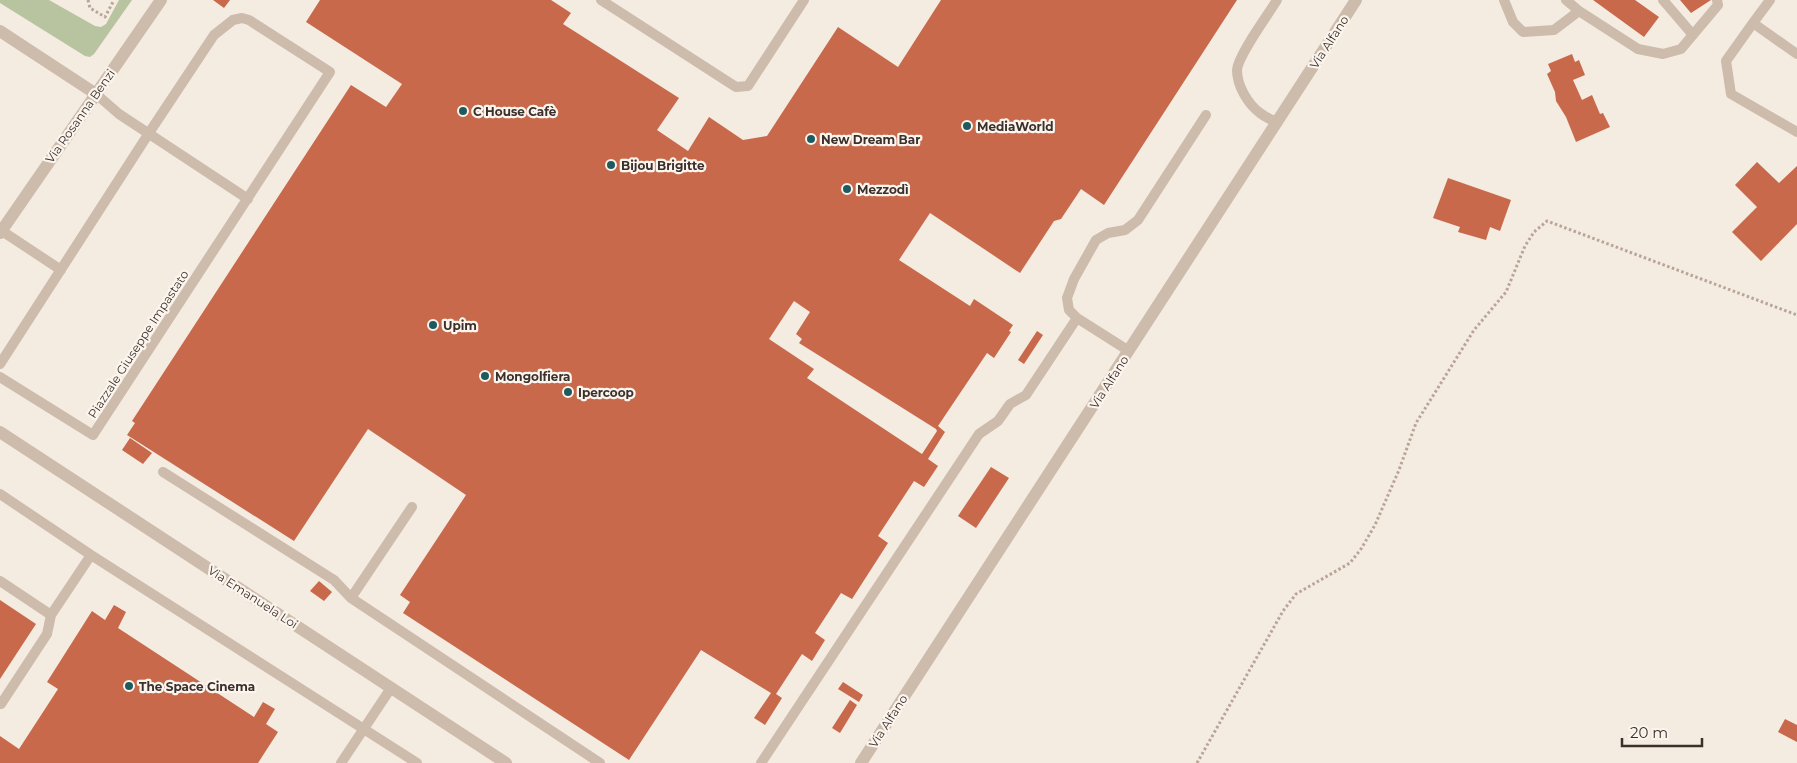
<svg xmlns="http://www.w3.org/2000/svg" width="1797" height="763" font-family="Montserrat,sans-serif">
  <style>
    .green { fill: #b8c4a0 }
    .building { fill: #c8694b; fill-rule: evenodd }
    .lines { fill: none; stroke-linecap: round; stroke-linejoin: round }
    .path { stroke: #b9a596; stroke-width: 3; stroke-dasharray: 2.5 2.5; stroke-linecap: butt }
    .lane { stroke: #cdbbac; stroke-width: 10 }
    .street { stroke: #cdbbac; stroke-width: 12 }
    .poi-dot { fill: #1f5a5e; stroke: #fbf5ee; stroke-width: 2 }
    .labels { text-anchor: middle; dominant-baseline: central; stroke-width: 4.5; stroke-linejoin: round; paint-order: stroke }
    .street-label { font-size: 12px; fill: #3b302b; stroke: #fbf5ee }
    .poi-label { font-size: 12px; font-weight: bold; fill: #3b302b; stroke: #fbf5ee; text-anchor: start }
  </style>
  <rect width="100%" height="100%" fill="#f4ebe1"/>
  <path class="green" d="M0,0H49L95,26L101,27L106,24L119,0H132L94,54L90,57L85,56L0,3Z"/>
  <path class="building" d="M213,0H230L224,8Z
    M320,0H551L571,13L563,24L679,98L657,130L688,151L709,117L743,140L767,136L838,27L898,67L941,0H1237L1104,205L1081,189L1061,219L1054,221L1020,273L930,213L899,260L970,306L974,299L1013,325L1009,331L1011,332L994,358L987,353L938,426L945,432L928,459L938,466L924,487L914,481L878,536L888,543L852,599L841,593L815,633L825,640L812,661L802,654L776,694L782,698L765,725L754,718L771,693L701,650L629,760L403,613L410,602L400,595L466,495L368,429L294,541L127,435L135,423L132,421L351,85L386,107L402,84L306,22ZM794,301L810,312L796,334L802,339L799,343L936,429L937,431L922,454L807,378L814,369L769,339Z
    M1593,0H1635L1659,17L1644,37Z
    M1680,0H1711L1691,13Z
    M1572,54L1575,62L1579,60L1585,75L1573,80L1582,100L1592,95L1600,114L1603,113L1610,127L1576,142L1566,117L1556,101L1555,92L1547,74L1551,71L1548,64Z
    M1757,162L1779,183L1797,166V224L1761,261L1732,232L1757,207L1735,185Z
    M1448,178L1511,200L1500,231L1490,227L1486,240L1458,232L1460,227L1433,218Z
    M1037,331L1043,335L1024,364L1018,360Z
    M130,438L152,453L143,464L122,450Z
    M991,467L1009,478L976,528L958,516Z
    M319,581L332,592L324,601L310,591Z
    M0,600L36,624L0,679Z
    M114,605L126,612L118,628L254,717L263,702L275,709L266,724L278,732L258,763H0V736L19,749L58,689L47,682L92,611L105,620Z
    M843,682L863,695L859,702L838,689Z
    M850,700L857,705L840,733L832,728Z
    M1785,719L1797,725V742L1778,732Z"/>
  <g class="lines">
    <path class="path" d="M88,0L90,8L105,17L114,0
      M1197,763L1283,611L1296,594L1350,563L1361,549L1375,525L1399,470L1416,423L1474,330L1506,292L1525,246L1534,232L1547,221L1797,315"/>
    <path class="lane" d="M601,0L736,87L748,86L804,0
      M1277,0C1268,15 1238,55 1237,70C1237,86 1248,104 1260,113C1265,117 1272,120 1278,122
      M1504,0L1513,22L1523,32L1554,30L1579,11
      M1566,0L1579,11L1638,49L1663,54L1681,49L1718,5L1717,0
      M1663,0L1693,35
      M1770,0L1753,23L1797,54
      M1753,23L1726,61L1731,94L1797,132
      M96,94L119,114L248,199
      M2,231L61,270
      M1129,351L1077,318L1069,310L1067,298L1074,279L1096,240L1108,233L1125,230L1138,220L1206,115
      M0,364L149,133L214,35L233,20L242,18L249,20L330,72L93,435L0,377
      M163,472L334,580L351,598L600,763
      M0,494L91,555L417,763
      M0,581L51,615L91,555
      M351,598L412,507
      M1,704L47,634L51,615
      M341,763L391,688
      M761,763L979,434L998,421L1010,404L1026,395L1077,318"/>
    <path class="street" d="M0,31L96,94
      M0,233L161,0
      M0,432L506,763
      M861,763L1356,0"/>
  </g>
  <g class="poi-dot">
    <circle cx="463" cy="111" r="5"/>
    <circle cx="967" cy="126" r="5"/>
    <circle cx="811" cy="139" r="5"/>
    <circle cx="611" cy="165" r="5"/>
    <circle cx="847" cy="189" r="5"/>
    <circle cx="433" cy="325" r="5"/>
    <circle cx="485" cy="376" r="5"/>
    <circle cx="568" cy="392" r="5"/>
    <circle cx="129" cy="686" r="5"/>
  </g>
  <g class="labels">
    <g class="street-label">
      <text transform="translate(1329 42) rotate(-57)">Via Alfano</text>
      <text transform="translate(80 116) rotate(-55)">Via Rosanna Benzi</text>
      <text transform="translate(138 344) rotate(-57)">Piazzale Giuseppe Impastato</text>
      <text transform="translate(1109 382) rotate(-57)">Via Alfano</text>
      <text transform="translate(253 597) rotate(33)">Via Emanuela Loi</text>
      <text transform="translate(888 721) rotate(-57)">Via Alfano</text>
    </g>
    <g class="poi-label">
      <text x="473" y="111">C House Cafè</text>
      <text x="977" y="126">MediaWorld</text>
      <text x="821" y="139">New Dream Bar</text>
      <text x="621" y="165">Bijou Brigitte</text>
      <text x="857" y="189">Mezzodì</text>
      <text x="443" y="325">Upim</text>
      <text x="495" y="376">Mongolfiera</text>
      <text x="578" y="392">Ipercoop</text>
      <text x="139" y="686">The Space Cinema</text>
    </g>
  </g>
  <path d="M1622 738v8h80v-8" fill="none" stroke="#3b302b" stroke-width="2.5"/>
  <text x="1630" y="738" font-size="15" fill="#3b302b" stroke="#fbf5ee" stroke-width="4" paint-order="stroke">20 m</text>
</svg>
